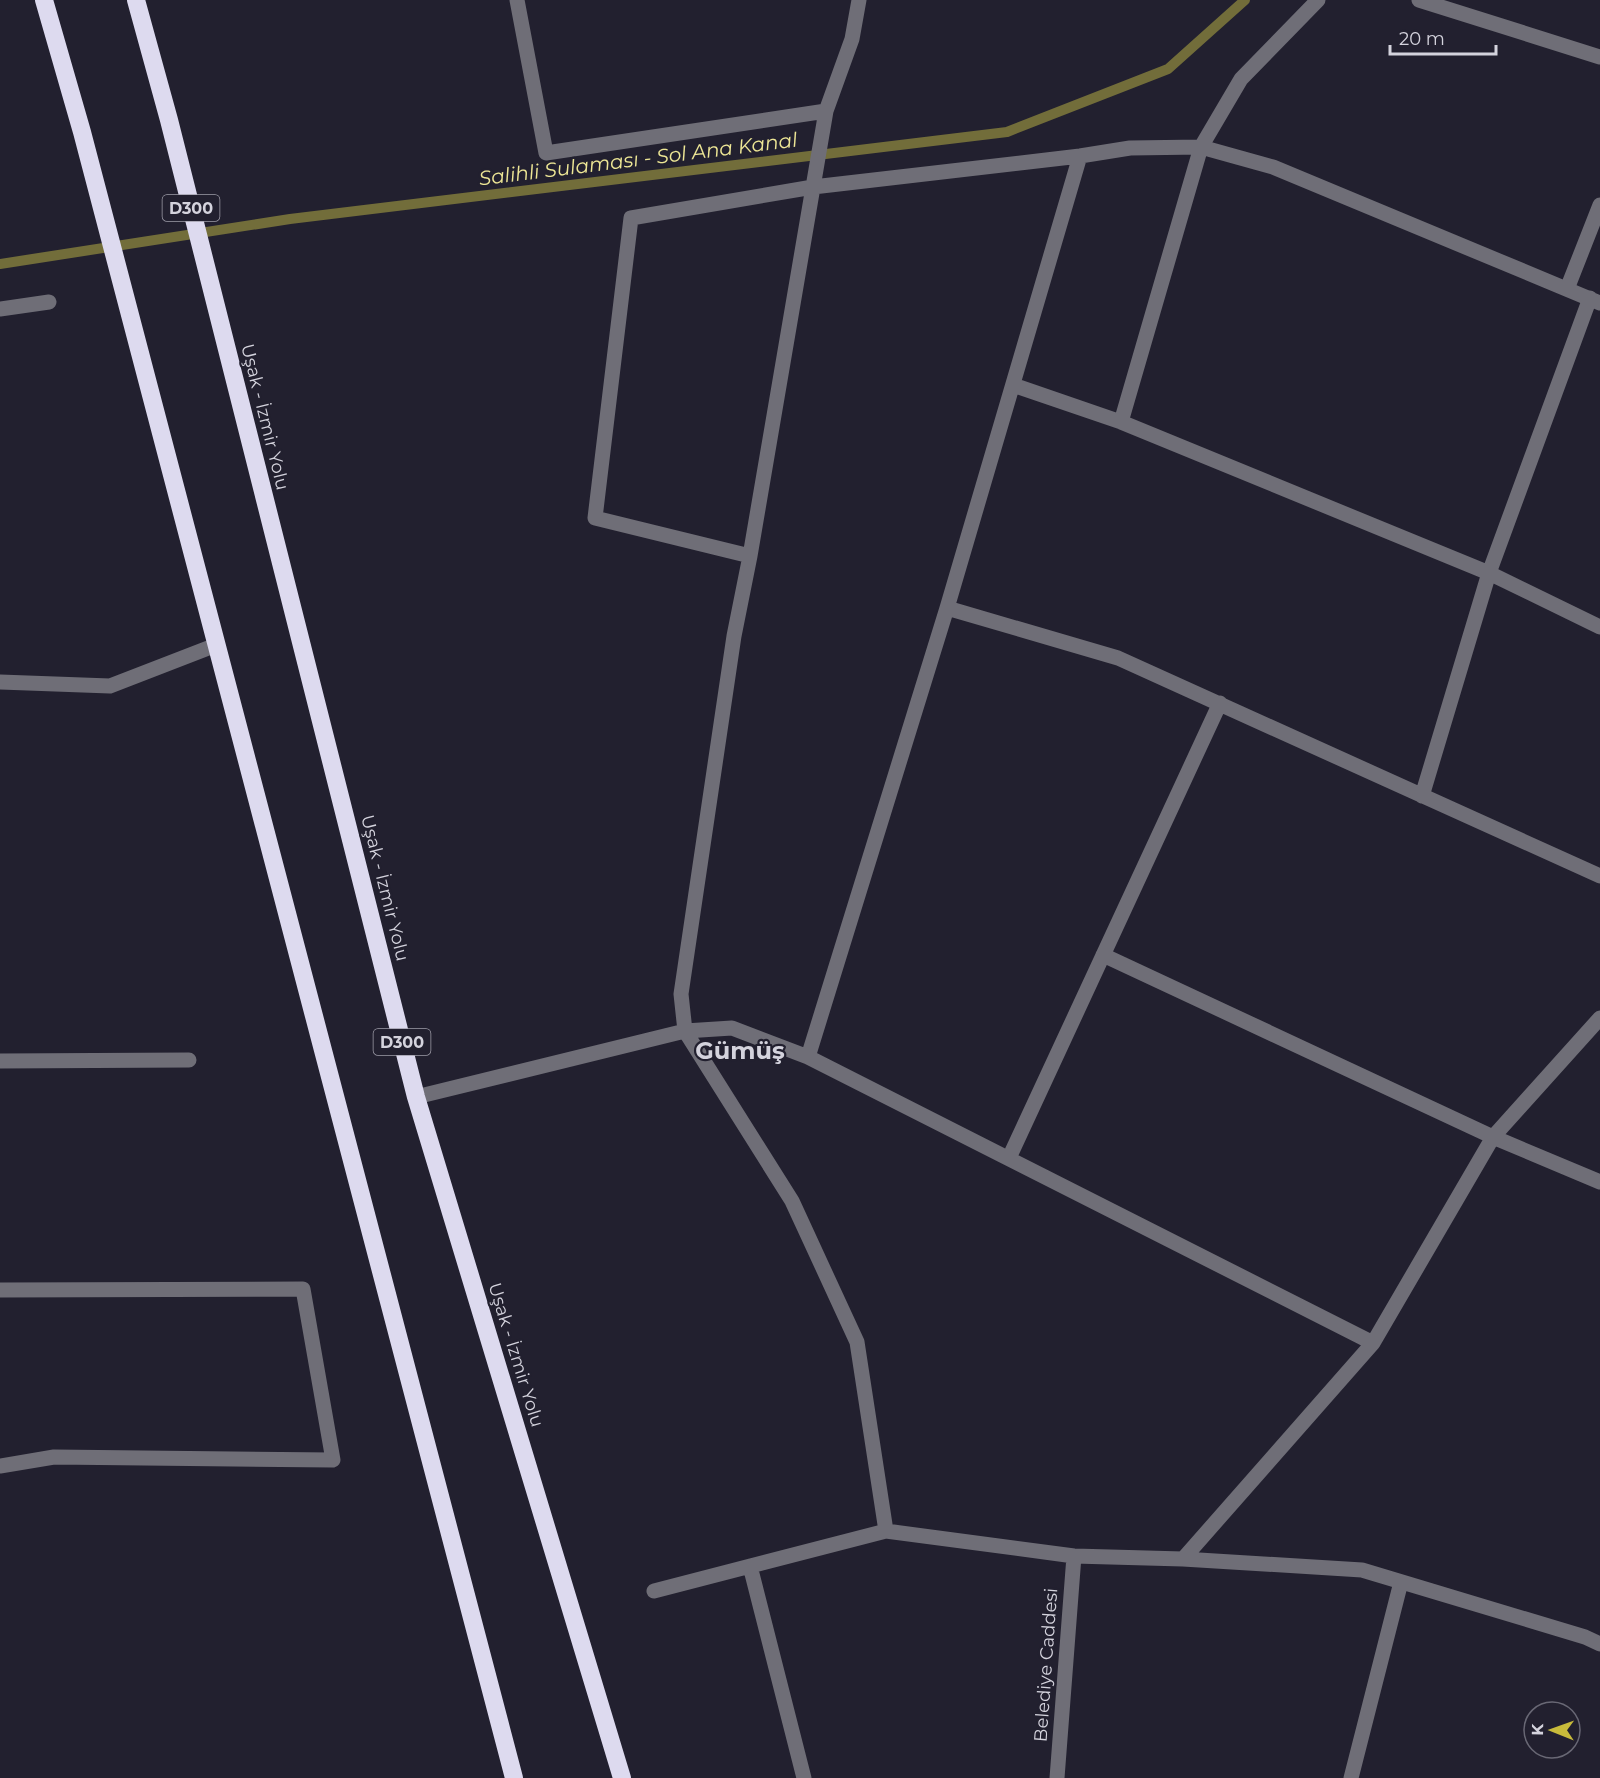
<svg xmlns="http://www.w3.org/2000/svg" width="1600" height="1778" font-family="Montserrat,sans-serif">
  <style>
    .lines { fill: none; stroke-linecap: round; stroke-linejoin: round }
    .stream { stroke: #726d3a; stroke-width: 10 }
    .minor { stroke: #6f6e77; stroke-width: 15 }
    .highway { stroke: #dddaef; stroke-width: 18 }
    .labels { text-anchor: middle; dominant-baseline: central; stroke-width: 4.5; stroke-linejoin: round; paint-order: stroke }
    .shield { fill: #22202f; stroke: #9f9da9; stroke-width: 1.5 }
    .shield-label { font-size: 16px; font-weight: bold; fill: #d4d3dd }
    .street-label { font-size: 18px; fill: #d4d3dd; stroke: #22202f }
    .water-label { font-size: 20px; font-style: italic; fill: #eee796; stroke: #22202f }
    .district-label { font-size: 24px; font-weight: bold; fill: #d4d3dd; stroke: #22202f }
  </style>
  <rect width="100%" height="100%" fill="#22202f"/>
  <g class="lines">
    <path class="stream" d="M0,264L290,219L1007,132L1168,69L1245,0"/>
    <path class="minor" d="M517,0L546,153L826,111
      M859,0L852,39L826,111L750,556L734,636L681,994L685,1031L792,1201L857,1342L886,1531
      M1419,0L1600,57
      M1567,289L1600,205
      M0,309L49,302
      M1013,385L1121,422L1489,573L1600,627
      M1121,422L1201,147L1241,79L1318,0
      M750,556L595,518L631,218L813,187L1080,156L1130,148L1201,147L1273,167L1600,303
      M947,608L1118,658L1600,876
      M0,682L110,686L216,645
      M1422,796L1489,573L1590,298
      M1103,955L1493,1137L1600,1182
      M808,1057L947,608L1080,156
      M0,1061L189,1060
      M416,1097L685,1031L732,1028L808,1057L1373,1343
      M1009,1158L1220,703
      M0,1290L303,1289L333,1460L54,1457L0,1466
      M1183,1559L1373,1343L1493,1137L1600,1018
      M750,1566L804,1778
      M654,1591L886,1531L1074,1556L1183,1559L1362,1570L1585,1637L1600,1644
      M1057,1778L1074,1556
      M1351,1778L1401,1582"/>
    <path class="highway" d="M44,0L82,132L514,1778
      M136,0L169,120L416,1097L622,1778"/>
  </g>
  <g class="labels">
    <g class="shield">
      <rect x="162.5" y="195" width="57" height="26" rx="4.5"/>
      <rect x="373.5" y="1029" width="57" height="26" rx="4.5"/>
    </g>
    <g class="shield-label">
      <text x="191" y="208">D300</text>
      <text x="402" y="1042">D300</text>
    </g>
    <g class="street-label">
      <text transform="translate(265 417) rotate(76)">Uşak - İzmir Yolu</text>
      <text transform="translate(385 888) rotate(76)">Uşak - İzmir Yolu</text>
      <text transform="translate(516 1355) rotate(73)">Uşak - İzmir Yolu</text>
      <text transform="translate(1046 1665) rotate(-86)">Belediye Caddesi</text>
    </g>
    <g class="water-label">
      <text transform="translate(638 159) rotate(-7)">Salihli Sulaması - Sol Ana Kanal</text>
    </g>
    <g class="district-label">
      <text x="740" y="1050">Gümüş</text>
    </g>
  </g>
  <g transform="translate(1552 1730) rotate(271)"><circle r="28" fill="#22202f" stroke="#696875" stroke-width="1.5"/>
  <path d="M0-4.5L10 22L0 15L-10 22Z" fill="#c8bb3b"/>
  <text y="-9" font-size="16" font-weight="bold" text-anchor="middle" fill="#d4d3dd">K</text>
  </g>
  <path d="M1390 45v9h106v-9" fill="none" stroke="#d4d3dd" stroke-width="3"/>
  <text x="1399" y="45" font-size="18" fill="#d4d3dd" stroke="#22202f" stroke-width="4.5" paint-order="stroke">20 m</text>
</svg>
